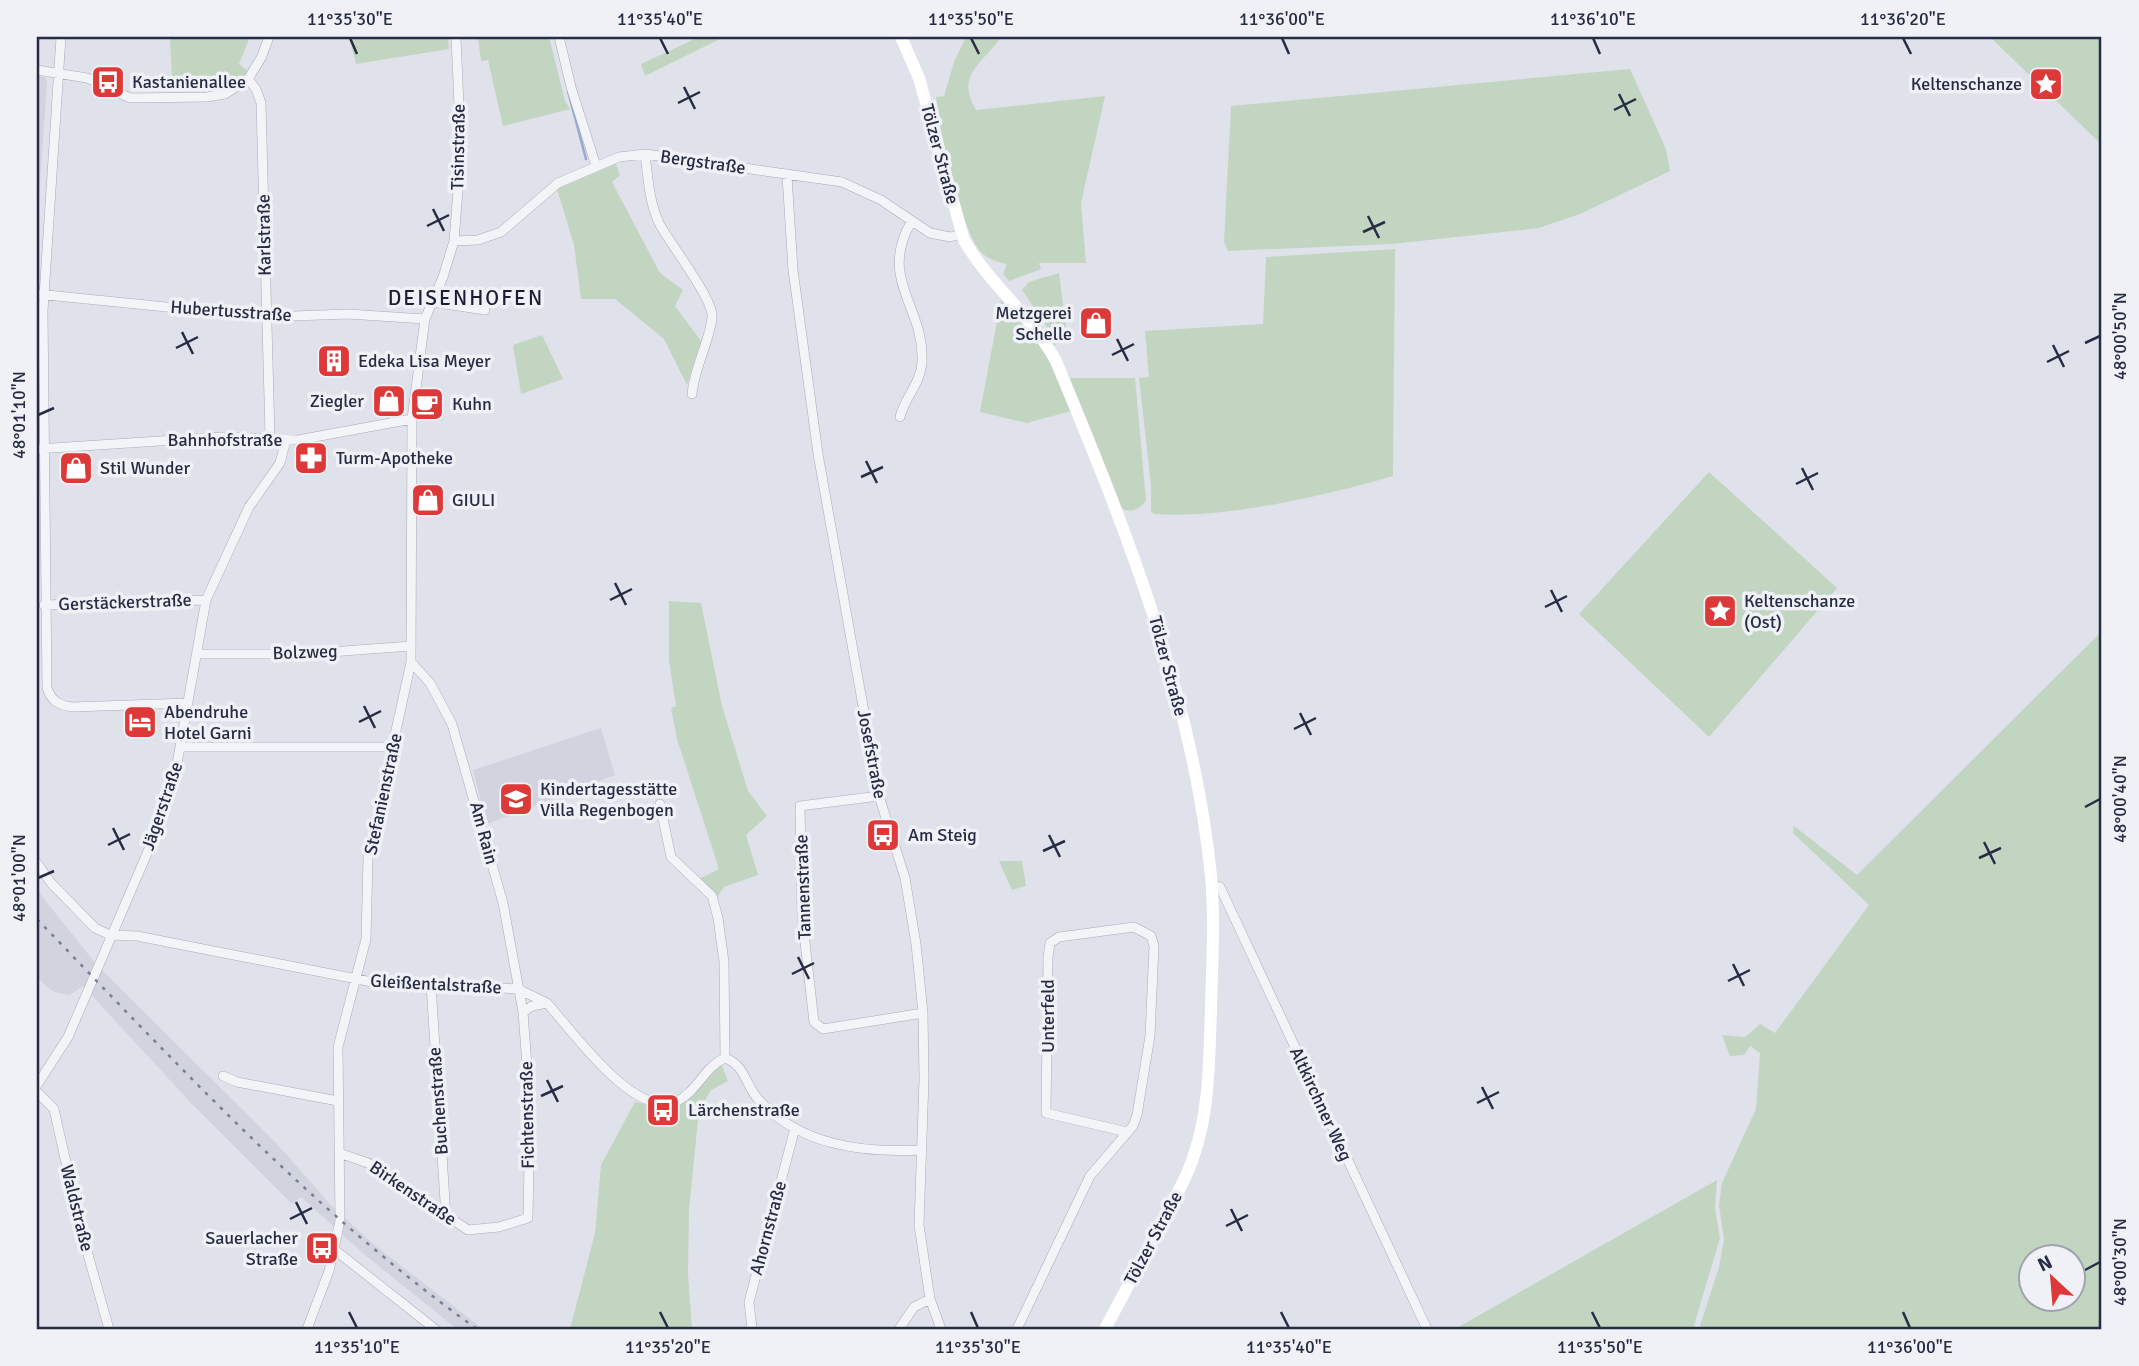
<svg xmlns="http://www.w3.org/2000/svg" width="2139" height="1366" font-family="Signika,sans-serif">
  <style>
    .built { fill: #d1d4df }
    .green { fill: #c2d5c0; fill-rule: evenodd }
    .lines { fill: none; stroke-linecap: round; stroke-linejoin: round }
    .stream { stroke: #97a9ce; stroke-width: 2.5 }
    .street-casing { stroke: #a8abb8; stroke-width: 10 }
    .street { stroke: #f3f4f8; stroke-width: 9 }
    .secondary { stroke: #fff; stroke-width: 12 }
    .rail { stroke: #777e95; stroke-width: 2.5; stroke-dasharray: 3.5 7; stroke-linecap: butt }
    .ticks { fill: none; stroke: #262c43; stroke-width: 2.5 }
    .labels { text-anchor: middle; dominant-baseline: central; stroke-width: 7; stroke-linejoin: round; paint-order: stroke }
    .poi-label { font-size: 18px; fill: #262c43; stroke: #eff1f7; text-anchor: start }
    .street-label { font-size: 18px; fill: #262c43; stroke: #eff1f7 }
    .quarter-label { font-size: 21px; letter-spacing: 2px; fill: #191e34; stroke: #eff1f7 }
    .neatline { fill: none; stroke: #262c43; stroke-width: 2.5 }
    .ticks-label { font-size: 18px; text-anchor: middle; fill: #262c43 }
  </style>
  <rect width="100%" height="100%" fill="#dfe2ea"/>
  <path class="built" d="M37,76L45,77L47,82L39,198H37Z
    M601,728L615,775L487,824L473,770Z
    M37,890L97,965L278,1145L329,1203L373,1244L483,1329H457L365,1255L301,1197L292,1204L191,1103L83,986L70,995L54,992L44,984L37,976Z"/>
  <path class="green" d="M170,37H250L239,64L248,71L240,79L219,89L216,78L172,79Z
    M349,37H448L449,49L356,64Z
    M465,37H549L565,101L570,109L503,126L488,60L481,61L478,38Z
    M724,37L645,76L641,64L695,39Z
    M966,37H1001C982,65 955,74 976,110L1105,96L1081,203L1086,263H1039L1041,269L1009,281L1003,274L1007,264C997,262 990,260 982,253C961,232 939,129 936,97L944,96L954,62Z
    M1990,37L2102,39V145Z
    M1630,69L1666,149L1670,171L1580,214L1539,228L1392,244L1228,251L1224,242L1231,106Z
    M616,164L620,175L612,182L660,273L683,290L675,306L701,341L687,385L664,339L615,299H581L574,245L557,189Z
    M1395,249L1393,476C1325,496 1224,519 1154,514L1151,511V485L1139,378L1149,377L1145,331L1263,324L1266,257Z
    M1059,273L1067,336L1054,346L1046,325L1022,290L1029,282Z
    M1001,300L1044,348L1071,411L1027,423L980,412Z
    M542,335L563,379L521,394L513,345Z
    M1068,378H1135L1146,501C1138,510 1131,514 1120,507Z
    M1709,472L1837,588L1709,737L1579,614Z
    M669,601L701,603L722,706L748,791L767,816L746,835L758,875L724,887L718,896L699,879L719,869L677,739L671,708L676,706L669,661Z
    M2102,631V1329H1699L1719,1267L1724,1239L1719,1205L1722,1183L1756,1109L1760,1053L1750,1046L1744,1055L1730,1056L1722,1035L1745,1037L1760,1024L1775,1033L1869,905L1793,833L1794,826L1857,875ZM2030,1258H2072V1300H2030Z
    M999,861H1022L1026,886L1012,890Z
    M721,1063L728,1081L711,1090L699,1110L689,1210L688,1274L692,1329H570L595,1233L601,1165L635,1102C681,1116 691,1093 721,1063Z
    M1717,1180L1715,1208L1720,1238L1693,1329H1455Z"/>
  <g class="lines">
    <path class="stream" d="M568,91L586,159"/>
    <g class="street-casing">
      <path id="street" d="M61,37L43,311L47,688C52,702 59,705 72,707L188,703
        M559,37L571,87L596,166
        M37,70L87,78L130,98L207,97L225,94L248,79L261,58L269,37
        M248,79L256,89L261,103L270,436
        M645,154C648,178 649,201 659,223C670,244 712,297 712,316C712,335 694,368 692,394
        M787,176L793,270L818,454L879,796L905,878L916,944L923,1013L924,1079L919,1225L930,1299L941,1329
        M454,241L478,240L501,232L558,183L619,157L645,154L842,182L881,200L930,233L950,237L962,234
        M37,294L266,317L348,314L425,319
        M432,302L485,310
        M900,417C905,397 921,383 922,362C925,307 878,280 911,222
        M37,449L221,437L298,440L412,419
        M44,605L206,600
        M198,654H304L411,646
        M181,747H392
        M879,796L800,806L802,916L814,1022L823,1029L923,1013
        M660,804L671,857L712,896L718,918L724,962L725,1058
        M37,863L51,883L95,928L110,935L137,936L372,982L518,989L547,1003C573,1032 635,1120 677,1101C697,1092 704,1067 725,1058
        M1211,885L1220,887L1427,1329
        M431,985L446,1217
        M523,1012L532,1006L547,1003
        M725,1058C745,1065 745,1084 758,1099C800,1146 863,1153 922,1150
        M223,1076L237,1082L338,1101
        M37,1085L68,1037L155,835L175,775L206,600L249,507L280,463L286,440
        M37,1092L54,1109L81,1230L109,1329
        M339,1153L368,1163L468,1230L499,1227L528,1218L530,1106L523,1012L503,903L452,724L430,683L411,662
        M335,1250L435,1329
        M307,1329L329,1271L340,1221L338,1047L366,939L368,858L411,662L412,419L425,319L443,277L454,241L461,152L456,37
        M752,1329L749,1302L795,1128
        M899,1329L914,1307L930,1299
        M1017,1329L1090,1176L1133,1126L1137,1115L1150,1036L1154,946L1151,936L1134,927L1059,937L1050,943L1048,957L1046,1113L1127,1132"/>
    </g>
    <use href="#street" class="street"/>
    <path class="secondary" d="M901,37L919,78L964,240C989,284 1030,314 1056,361C1125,527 1193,696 1211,876C1215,920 1212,965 1211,1009C1209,1058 1210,1108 1194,1155C1187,1179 1173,1200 1162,1222C1143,1257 1124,1293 1105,1329"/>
    <path class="rail" d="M37,919C176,1063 313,1212 477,1329"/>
  </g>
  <path class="ticks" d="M350,38L357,54M660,38L668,54M971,38L979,54M1282,38L1289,54M1593,38L1600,54M1903,38L1911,54M684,87L695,109M1619,94L1630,116M678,103L700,92M1614,110L1636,99M433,209L444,231M1368,216L1379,238M427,226L449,215M1363,232L1385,222M182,332L193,354M1117,339L1128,361M2085,343L2100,336M2053,345L2064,367M176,348L198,337M1112,355L1134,344M2047,362L2069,351M38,415L54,408M866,461L877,483M1802,468L1813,490M861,477L883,467M1796,484L1818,473M615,583L626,605M1551,590L1562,612M610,600L632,589M1545,607L1567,596M364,706L375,728M1300,713L1311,735M359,722L381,711M1294,729L1316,718M2085,807L2100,799M113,828L124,850M1049,835L1060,857M1984,842L1995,864M108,845L130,834M1043,851L1065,841M1979,858L2001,848M38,878L54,871M798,957L809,979M1733,964L1744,986M792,974L814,963M1728,981L1750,970M547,1080L558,1102M1482,1087L1493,1109M541,1096L563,1086M1477,1103L1499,1092M296,1202L307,1224M1231,1209L1242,1231M290,1219L312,1208M1226,1226L1248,1215M2085,1270L2100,1262M349,1312L357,1328M660,1312L668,1328M971,1312L978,1328M1281,1312L1289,1328M1592,1312L1600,1328M1903,1312L1910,1328"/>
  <defs>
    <g id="bus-square" transform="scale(1.75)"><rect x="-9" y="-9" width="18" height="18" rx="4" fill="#dc3938" stroke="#eff1f7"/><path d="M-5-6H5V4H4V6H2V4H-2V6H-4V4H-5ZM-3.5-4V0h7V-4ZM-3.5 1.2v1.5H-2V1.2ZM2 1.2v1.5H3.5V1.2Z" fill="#fff"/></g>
    <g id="sight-square" transform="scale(1.75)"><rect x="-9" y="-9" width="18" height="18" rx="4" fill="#dc3938" stroke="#eff1f7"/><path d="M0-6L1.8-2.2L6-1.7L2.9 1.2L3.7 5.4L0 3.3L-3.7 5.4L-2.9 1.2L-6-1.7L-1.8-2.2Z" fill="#fff"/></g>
    <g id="shop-square" transform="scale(1.75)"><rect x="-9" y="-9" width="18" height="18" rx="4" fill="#dc3938" stroke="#eff1f7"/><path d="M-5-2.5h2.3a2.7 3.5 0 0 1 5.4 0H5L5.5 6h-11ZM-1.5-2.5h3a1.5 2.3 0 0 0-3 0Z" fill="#fff"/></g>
    <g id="building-square" transform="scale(1.75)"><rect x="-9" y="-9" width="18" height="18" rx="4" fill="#dc3938" stroke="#eff1f7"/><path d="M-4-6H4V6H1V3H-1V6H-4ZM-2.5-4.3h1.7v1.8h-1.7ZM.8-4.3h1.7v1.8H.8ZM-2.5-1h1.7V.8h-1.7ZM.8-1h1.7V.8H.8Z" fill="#fff"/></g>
    <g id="cafe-square" transform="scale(1.75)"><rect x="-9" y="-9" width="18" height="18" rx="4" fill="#dc3938" stroke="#eff1f7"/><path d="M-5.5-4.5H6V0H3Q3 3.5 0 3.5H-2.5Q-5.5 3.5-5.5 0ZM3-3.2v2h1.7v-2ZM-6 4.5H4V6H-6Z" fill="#fff"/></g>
    <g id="pharmacy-square" transform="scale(1.75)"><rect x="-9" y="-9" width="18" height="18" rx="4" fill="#dc3938" stroke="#eff1f7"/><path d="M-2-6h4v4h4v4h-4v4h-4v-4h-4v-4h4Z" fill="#fff"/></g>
    <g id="hotel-square" transform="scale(1.75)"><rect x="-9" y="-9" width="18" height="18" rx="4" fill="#dc3938" stroke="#eff1f7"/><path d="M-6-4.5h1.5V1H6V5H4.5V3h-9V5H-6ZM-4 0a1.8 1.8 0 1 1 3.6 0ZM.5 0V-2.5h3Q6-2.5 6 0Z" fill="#fff"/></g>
    <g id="school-square" transform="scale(1.75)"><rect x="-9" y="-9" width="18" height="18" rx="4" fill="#dc3938" stroke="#eff1f7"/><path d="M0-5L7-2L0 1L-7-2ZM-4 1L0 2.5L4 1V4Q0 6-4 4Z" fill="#fff"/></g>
  </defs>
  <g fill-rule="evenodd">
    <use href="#bus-square" x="108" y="82"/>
    <use href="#sight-square" x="2046" y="84"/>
    <use href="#shop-square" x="1096" y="323"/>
    <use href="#building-square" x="334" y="361"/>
    <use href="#shop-square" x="389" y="401"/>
    <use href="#cafe-square" x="427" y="404"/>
    <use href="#pharmacy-square" x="311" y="458"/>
    <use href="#shop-square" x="76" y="468"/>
    <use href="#shop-square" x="428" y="500"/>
    <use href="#sight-square" x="1720" y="611"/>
    <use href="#hotel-square" x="140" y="722"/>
    <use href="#school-square" x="516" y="799"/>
    <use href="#bus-square" x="883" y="835"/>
    <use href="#bus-square" x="663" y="1110"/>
    <use href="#bus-square" x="322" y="1248"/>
  </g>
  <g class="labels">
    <g class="poi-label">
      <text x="132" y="82">Kastanienallee</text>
      <text x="2022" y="84" text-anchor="end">Keltenschanze</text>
      <text x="1072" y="313" text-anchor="end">Metzgerei<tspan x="1072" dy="21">Schelle</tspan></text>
      <text x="358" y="361">Edeka Lisa Meyer</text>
      <text x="364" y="401" text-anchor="end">Ziegler</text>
      <text x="452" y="404">Kuhn</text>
      <text x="336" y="458">Turm-Apotheke</text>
      <text x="100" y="468">Stil Wunder</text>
      <text x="452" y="500">GIULI</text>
      <text x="1744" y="601">Keltenschanze<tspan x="1744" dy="21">(Ost)</tspan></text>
      <text x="164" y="712">Abendruhe<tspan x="164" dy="21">Hotel Garni</tspan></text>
      <text x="540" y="789">Kindertagesstätte<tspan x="540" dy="21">Villa Regenbogen</tspan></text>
      <text x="908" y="835">Am Steig</text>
      <text x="688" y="1110">Lärchenstraße</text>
      <text x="298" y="1238" text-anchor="end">Sauerlacher<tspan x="298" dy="21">Straße</tspan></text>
    </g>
    <g class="street-label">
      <text transform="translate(458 147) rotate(-89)">Tisinstraße</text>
      <text transform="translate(940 154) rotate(75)">Tölzer Straße</text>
      <text transform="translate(703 162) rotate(8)">Bergstraße</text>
      <text transform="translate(264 235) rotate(-91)">Karlstraße</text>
      <text transform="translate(231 311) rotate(4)">Hubertusstraße</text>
      <text x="225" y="440">Bahnhofstraße</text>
      <text transform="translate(125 602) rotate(-2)">Gerstäckerstraße</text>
      <text transform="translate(305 652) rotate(-2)">Bolzweg</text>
      <text transform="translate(1168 666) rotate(75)">Tölzer Straße</text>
      <text transform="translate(872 754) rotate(79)">Josefstraße</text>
      <text transform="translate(383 794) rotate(-78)">Stefanienstraße</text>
      <text transform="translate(162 806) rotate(-71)">Jägerstraße</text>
      <text transform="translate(484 833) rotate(75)">Am Rain</text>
      <text transform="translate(803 887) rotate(-92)">Tannenstraße</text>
      <text transform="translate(436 984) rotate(3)">Gleißentalstraße</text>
      <text transform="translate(1048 1016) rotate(-90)">Unterfeld</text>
      <text transform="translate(438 1101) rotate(-94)">Buchenstraße</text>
      <text transform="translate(1321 1104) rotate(65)">Altkirchner Weg</text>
      <text transform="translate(527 1115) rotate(-91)">Fichtenstraße</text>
      <text transform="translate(413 1193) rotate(34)">Birkenstraße</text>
      <text transform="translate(77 1208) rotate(76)">Waldstraße</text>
      <text transform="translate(768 1228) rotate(-75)">Ahornstraße</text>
      <text transform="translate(1153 1238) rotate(-62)">Tölzer Straße</text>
    </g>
    <g class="quarter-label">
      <text x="466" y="298">DEISENHOFEN</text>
    </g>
  </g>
  <rect width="2139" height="1366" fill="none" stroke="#eff1f7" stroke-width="77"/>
  <g transform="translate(2052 1278) rotate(334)"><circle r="33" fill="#eff1f7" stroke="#9fa2af" stroke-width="2"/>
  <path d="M0-5L12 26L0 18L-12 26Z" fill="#dc3938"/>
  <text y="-10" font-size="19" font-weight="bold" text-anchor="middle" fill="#262c43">N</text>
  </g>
  <rect x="38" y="38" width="2062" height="1290" class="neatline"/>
  <g class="ticks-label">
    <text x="350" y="25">11°35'30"E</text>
    <text x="660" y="25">11°35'40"E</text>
    <text x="971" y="25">11°35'50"E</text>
    <text x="1282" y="25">11°36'00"E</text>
    <text x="1593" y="25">11°36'10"E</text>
    <text x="1903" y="25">11°36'20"E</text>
    <text transform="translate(2120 336) rotate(-90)" y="6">48°00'50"N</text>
    <text transform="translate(19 415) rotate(-90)" y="6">48°01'10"N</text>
    <text transform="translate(2120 799) rotate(-90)" y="6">48°00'40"N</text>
    <text transform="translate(19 878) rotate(-90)" y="6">48°01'00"N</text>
    <text transform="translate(2120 1262) rotate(-90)" y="6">48°00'30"N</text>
    <text x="357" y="1353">11°35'10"E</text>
    <text x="668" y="1353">11°35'20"E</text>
    <text x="978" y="1353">11°35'30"E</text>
    <text x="1289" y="1353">11°35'40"E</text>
    <text x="1600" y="1353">11°35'50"E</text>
    <text x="1910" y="1353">11°36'00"E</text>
  </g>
</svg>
